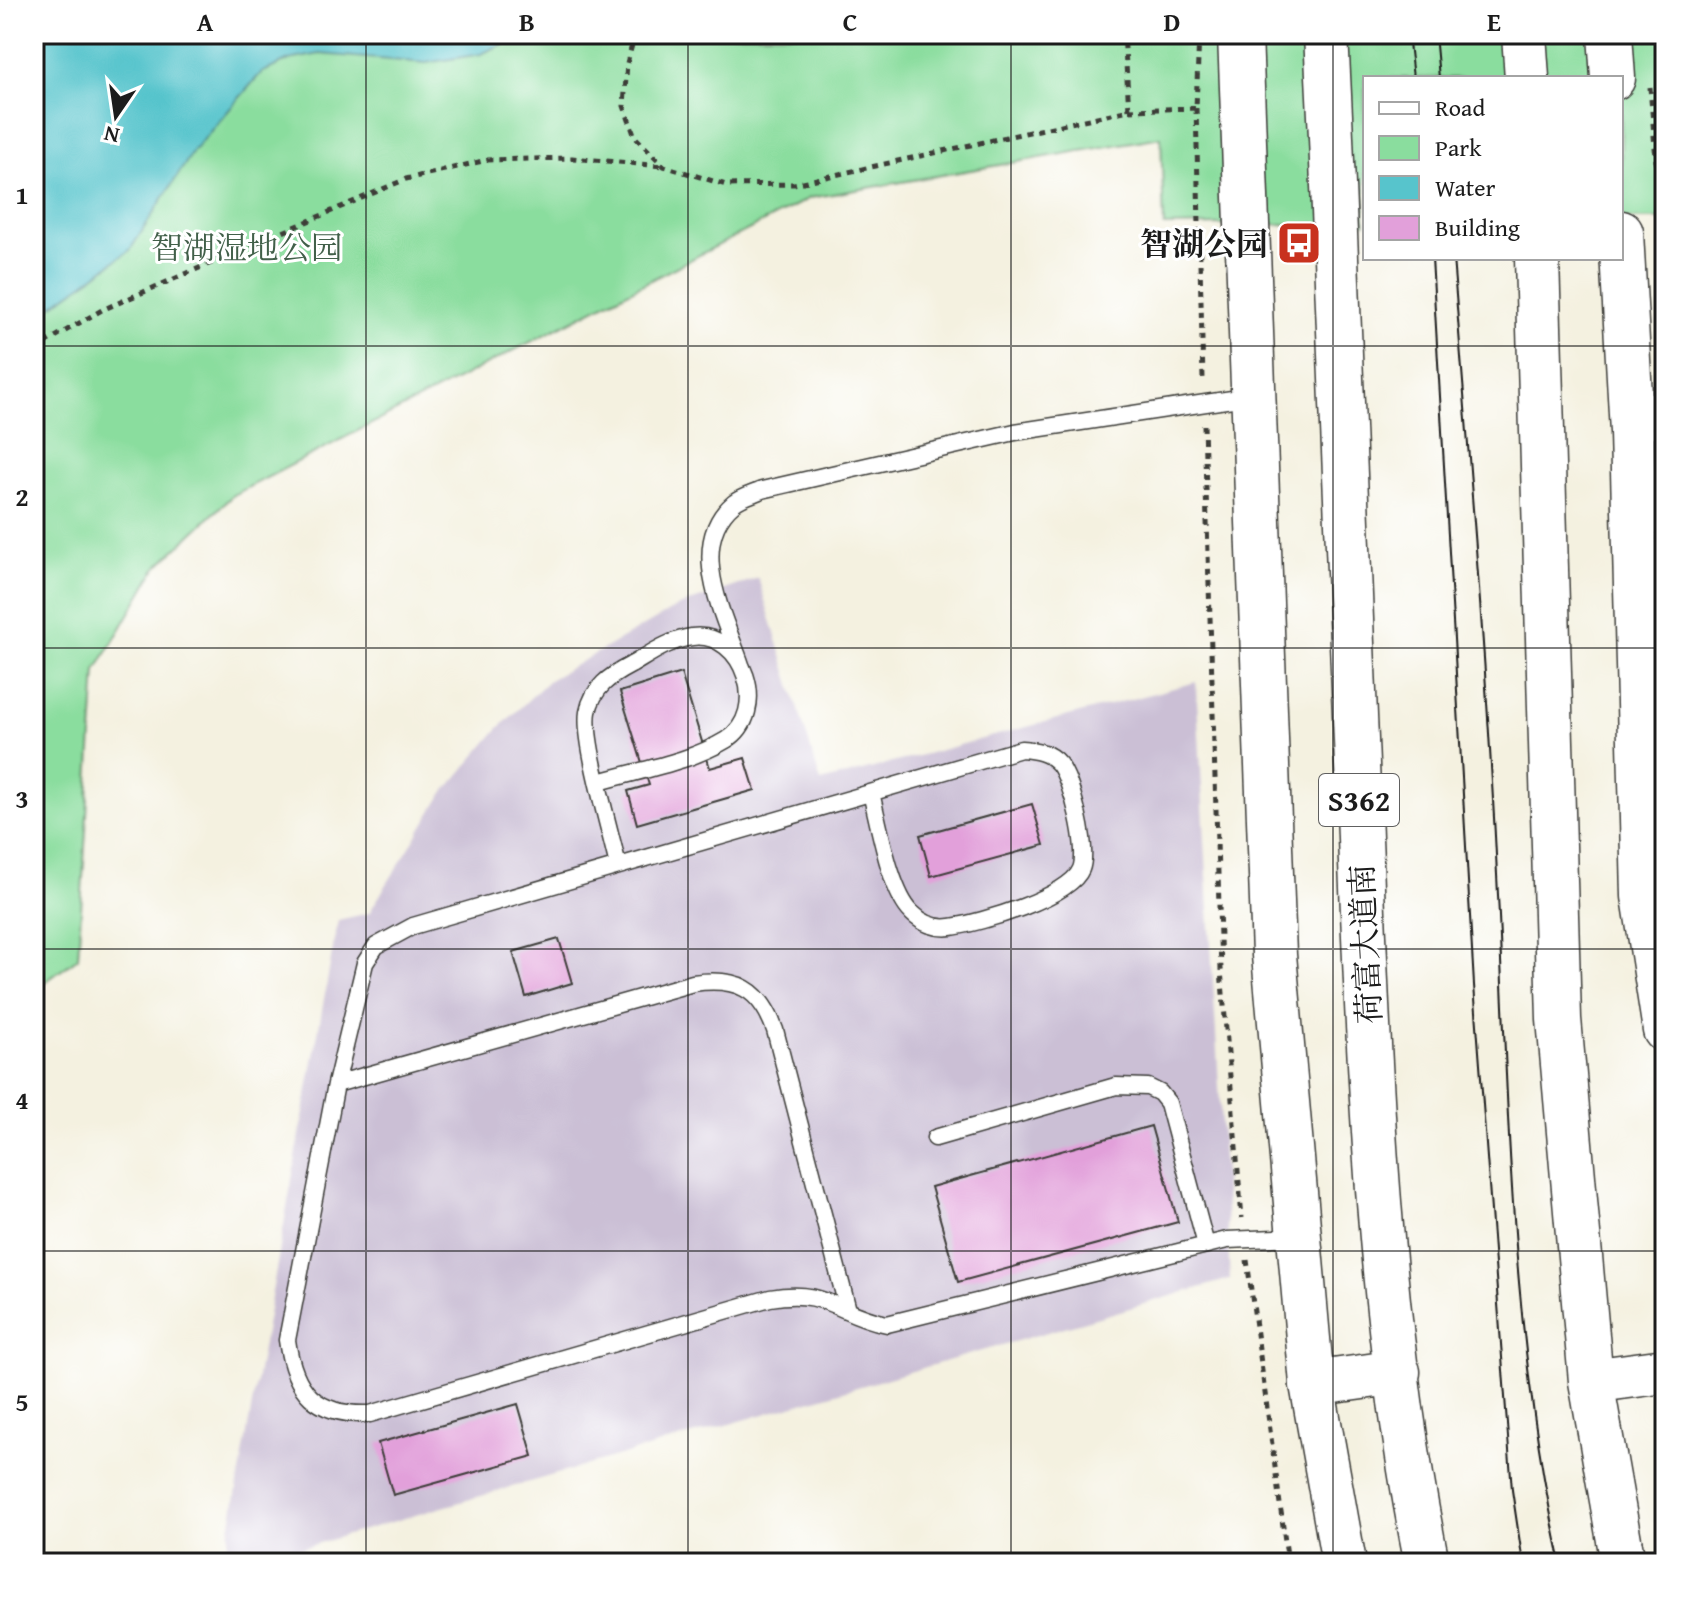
<svg xmlns="http://www.w3.org/2000/svg" width="1699" height="1597" font-family="'Gentium Book Plus','Noto Serif SC',serif">
  <style>
    .industrial { fill: #cbbfd5 }
    .green { fill: #8add9e; stroke: #537c5d; stroke-width: 2 }
    .water { fill: #57c4cc; stroke: #3a7074; stroke-width: 2 }
    .building { fill: #e2a0da }
    .lines { fill: none; stroke-linecap: round; stroke-linejoin: round }
    .lane-casing { stroke: #3c3c39; stroke-width: 19 }
    .secondary-casing { stroke: #3c3c39; stroke-width: 47 }
    .primary-casing { stroke: #3c3c39; stroke-width: 47 }
    .path { stroke: #3c3c39; stroke-width: 5; stroke-dasharray: 6 6; stroke-linecap: butt }
    .lane { stroke: #fff; stroke-width: 16 }
    .secondary { stroke: #fff; stroke-width: 44 }
    .primary { stroke: #fff; stroke-width: 44 }
    .tram { stroke: #1c1c1c; stroke-width: 2 }
    .grid { fill: none; stroke: #1c1c1c; stroke-width: 2; stroke-opacity: 0.55 }
    .labels { text-anchor: middle; dominant-baseline: central; stroke-width: 6; stroke-linejoin: round; paint-order: stroke }
    .shield { fill: #fff; stroke: #606060; stroke-width: 2 }
    .shield-label { font-size: 30px; font-weight: bold; fill: #1c1c1c }
    .poi-label { font-size: 32px; font-weight: bold; fill: #1c1c1c; stroke: #fff; text-anchor: end }
    .park-label { font-size: 32px; fill: #42604a; stroke: #fff }
    .street-label { font-size: 32px; fill: #1c1c1c; stroke: #fff }
    .neatline { fill: none; stroke: #1c1c1c; stroke-width: 3 }
    .grid-label { font-size: 26px; text-anchor: middle; font-weight: bold; fill: #1c1c1c }
  </style>
  <rect width="100%" height="100%" fill="#fff"/>
  <filter id="ink" filterUnits="userSpaceOnUse"><feTurbulence type="fractalNoise" baseFrequency=".0125" numOctaves="2"/><feDisplacementMap in="SourceGraphic" scale="16" xChannelSelector="R" yChannelSelector="G"/><feConvolveMatrix kernelMatrix="1 2 1 2 8 2 1 2 1" color-interpolation-filters="sRGB"/></filter>
  <filter id="wash" filterUnits="userSpaceOnUse"><feTurbulence type="fractalNoise" baseFrequency=".006" numOctaves="4" result="noise"/><feDisplacementMap in="SourceGraphic" scale="32" xChannelSelector="R" yChannelSelector="G"/><feGaussianBlur stdDeviation="1.8" result="paint"/><feColorMatrix in="noise" values="0 0 0 0 0 0 0 0 0 0 0 0 0 0 0 0 0 1.4 0 .05"/><feComposite in="paint" operator="in"/></filter>
  <g filter="url(#wash)">
    <rect width="100%" height="100%" fill="#f4f1e0"/>
    <path class="industrial" d="M758,578L821,782L1196,682L1230,1279L250,1563H224L338,920L369,913L442,795L499,728L549,680L679,606Z"/>
    <path class="green" d="M34,34H1665V219H1621V78H1365V223L1164,226L1161,137L810,198L233,495L156,568L96,671L78,958L34,990Z"/>
    <path class="water" d="M34,34H525L481,54L426,63L320,54L289,60L261,73L194,150L130,250L34,319Z"/>
    <g id="blocks">
      <path class="building" d="M681,673L710,768L745,758L755,790L637,824L628,791L649,785L620,692Z
        M1032,804L1044,845L931,876L920,835Z
        M559,939L572,983L526,997L513,952Z
        M1151,1126L1178,1222L958,1282L931,1187Z
        M518,1404L533,1456L393,1495L378,1443Z"/>
    </g>
  </g>
  <g filter="url(#ink)">
    <use href="#blocks" fill-opacity="0" stroke="#3c3c39" stroke-width="2"/>
    <g class="lines">
      <g class="lane-casing">
        <path id="lane" d="M741,665C725,618 685,544 734,503C741,497 753,494 762,490L1015,432L1252,396
          M599,782C640,770 690,762 726,740C771,713 744,630 692,637C669,640 650,654 631,665C610,676 593,687 588,712C583,740 611,833 618,866
          M871,793C879,824 890,892 912,913C922,923 936,929 951,927C980,923 1070,897 1081,869C1089,849 1072,781 1059,764C1049,752 1035,750 1021,749L413,926L376,946L365,963L336,1084L287,1340C294,1392 316,1416 370,1414L770,1298C829,1288 836,1314 887,1324L1227,1240L1297,1237
          M336,1084L693,983C737,977 760,988 775,1030L848,1310
          M935,1138L1116,1086L1148,1087L1160,1093L1168,1103L1206,1245"/>
      </g>
      <g class="secondary-casing">
        <path id="secondary" d="M1240,34L1274,955L1312,1384L1344,1563
          M1610,34L1613,78
          M1621,233L1632,432L1644,896L1665,1030"/>
      </g>
      <g class="primary-casing">
        <path id="primary" d="M1326,34C1339,293 1349,552 1359,812C1369,1062 1377,1317 1427,1563
          M1524,34L1527,78
          M1537,258L1559,1019L1591,1381L1623,1563
          M1591,1381L1665,1371
          M1312,1384L1398,1372"/>
      </g>
      <path class="path" d="M635,34L627,63L624,106L635,137L664,166L726,185L794,184L1129,110L1124,34
        M1650,87L1662,232
        M1196,108L1203,379
        M1129,110L1196,108L1199,34
        M1663,246L1665,275
        M34,349L102,310L406,179L487,160L572,158L663,166
        M1204,425L1221,970L1242,1218
        M1247,1260L1288,1563"/>
      <use href="#lane" class="lane"/>
      <use href="#secondary" class="secondary"/>
      <use href="#primary" class="primary"/>
      <path class="tram" d="M1408,34L1413,78
        M1435,34L1439,78
        M1432,258L1474,985L1512,1490L1523,1563
        M1453,258C1470,470 1488,682 1498,895C1509,1119 1511,1344 1561,1563"/>
    </g>
  </g>
  <path class="grid" d="M366,34V1563M688,34V1563M1011,34V1563M1333,34V1563M34,346H1665M34,648H1665M34,949H1665M34,1251H1665"/>
  <defs>
    <g id="bus-square" transform="scale(2.3)"><rect x="-9" y="-9" width="18" height="18" rx="4" fill="#c8321e" stroke="#fff"/><path d="M-5-6H5V4H4V6H2V4H-2V6H-4V4H-5ZM-3.5-4V0h7V-4ZM-3.5 1.2v1.5H-2V1.2ZM2 1.2v1.5H3.5V1.2Z" fill="#fff"/></g>
  </defs>
  <g fill-rule="evenodd">
    <use href="#bus-square" x="1299" y="243"/>
  </g>
  <g class="labels">
    <rect class="shield" x="1319" y="774" width="80" height="52" rx="6"/>
    <g class="shield-label">
      <text x="1359" y="800">S362</text>
    </g>
    <g class="poi-label">
      <text x="1268" y="243">智湖公园</text>
    </g>
    <g class="park-label">
      <text x="247" y="247">智湖湿地公园</text>
    </g>
    <g class="street-label">
      <text transform="translate(1365 944) rotate(-93)">荷富大道南</text>
    </g>
  </g>
  <rect width="1699" height="1597" fill="none" stroke="#fff" stroke-width="88"/>
  <rect x="1363" y="76" width="260" height="184" fill="#ffffff" stroke="#a4a4a4" stroke-width="2"/>
  <rect x="1379" y="102" width="40" height="12" fill="#ffffff" stroke="#a4a4a4" stroke-width="2"/>
  <text x="1435" y="116" font-size="24" fill="#1c1c1c">Road</text>
  <rect x="1379" y="136" width="40" height="24" fill="#8add9e" stroke="#a4a4a4" stroke-width="2"/>
  <text x="1435" y="156" font-size="24" fill="#1c1c1c">Park</text>
  <rect x="1379" y="176" width="40" height="24" fill="#57c4cc" stroke="#a4a4a4" stroke-width="2"/>
  <text x="1435" y="196" font-size="24" fill="#1c1c1c">Water</text>
  <rect x="1379" y="216" width="40" height="24" fill="#e2a0da" stroke="#a4a4a4" stroke-width="2"/>
  <text x="1435" y="236" font-size="24" fill="#1c1c1c">Building</text>
  <g transform="translate(116 116) rotate(193)" stroke="#ffffff" stroke-width="6" paint-order="stroke">
  <path d="M0-6L14 30L0 20L-14 30Z" fill="#1c1c1c"/>
  <text y="-12" font-size="22" font-weight="bold" text-anchor="middle" fill="#1c1c1c">N</text>
  </g>
  <rect x="44" y="44" width="1611" height="1509" class="neatline"/>
  <g class="grid-label">
    <text x="205" y="31">A</text>
    <text x="527" y="31">B</text>
    <text x="850" y="31">C</text>
    <text x="1172" y="31">D</text>
    <text x="1494" y="31">E</text>
    <text x="22" y="204">1</text>
    <text x="22" y="506">2</text>
    <text x="22" y="808">3</text>
    <text x="22" y="1109">4</text>
    <text x="22" y="1411">5</text>
  </g>
</svg>
